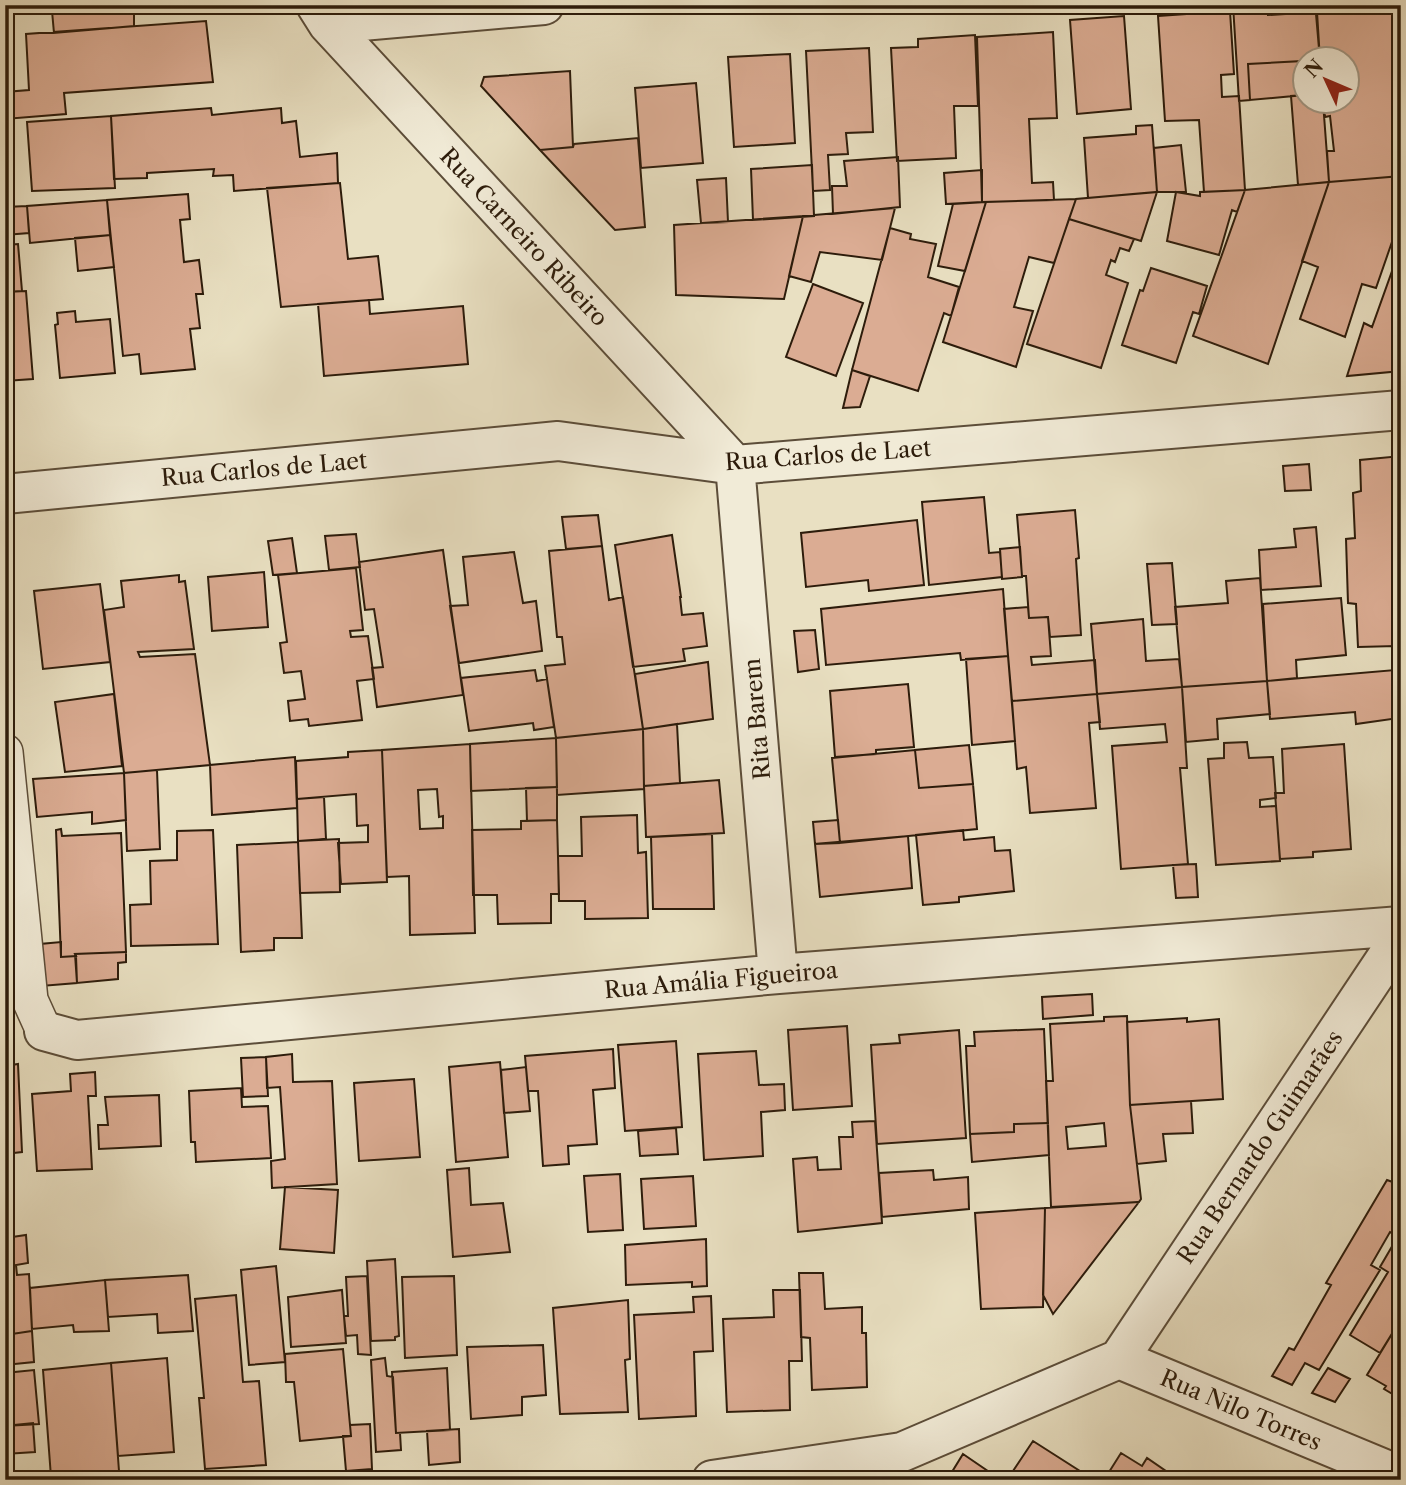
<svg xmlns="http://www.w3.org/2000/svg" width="1406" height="1485" font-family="'Libre Caslon Text',serif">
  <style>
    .building { fill: #dbac93; stroke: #2d1c0b; stroke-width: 2; fill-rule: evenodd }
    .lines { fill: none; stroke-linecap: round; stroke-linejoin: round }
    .service-casing { stroke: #5c4d39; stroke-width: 38 }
    .minor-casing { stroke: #5c4d39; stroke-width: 42 }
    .service { stroke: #f1ebd7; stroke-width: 35 }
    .minor { stroke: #f1ebd7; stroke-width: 38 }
    .labels { text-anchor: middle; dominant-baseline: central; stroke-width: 7; stroke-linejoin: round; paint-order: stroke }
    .street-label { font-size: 23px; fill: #2d1c0b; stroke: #f1ebd7 }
  </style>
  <rect width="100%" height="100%" fill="#e9e0c2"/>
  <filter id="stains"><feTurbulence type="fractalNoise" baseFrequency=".00286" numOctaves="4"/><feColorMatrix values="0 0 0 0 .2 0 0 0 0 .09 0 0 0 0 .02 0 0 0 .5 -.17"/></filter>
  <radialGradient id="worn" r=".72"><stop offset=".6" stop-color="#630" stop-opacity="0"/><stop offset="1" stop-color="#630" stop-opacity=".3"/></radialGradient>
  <path class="building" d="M10,5H134V26L54,33L52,11L11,13Z
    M1233,5H1268V15L1317,12L1320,60L1248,64L1250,100L1239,101Z
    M1401,8V176L1329,182L1327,151H1334L1330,116L1325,117L1323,102H1346V60H1320L1316,14Z
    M1230,11L1234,74L1221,75L1222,97L1239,96L1245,190L1204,192L1199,120L1165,121L1158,16Z
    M1124,16L1131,109L1077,114L1070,20Z
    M206,21L213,82L64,93L66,114L5,119V92L29,90L26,34Z
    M1053,32L1057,118L1029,119L1032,183L1053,182L1054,200L982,202L977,37Z
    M975,35L978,106H954L956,158L897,161L891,48L918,47V39Z
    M869,48L873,132L846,133L848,154L828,155L830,190L813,191L806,51Z
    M790,54L795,143L734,147L728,57Z
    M1304,61V95L1250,100L1248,64Z
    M570,71L573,147L540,150L481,86L484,77Z
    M696,83L703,163L641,168L635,88Z
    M1304,95V102H1323L1329,182L1298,185L1291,96Z
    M211,108L212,115L281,108L282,123L296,121L300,157L337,153L338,183L234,191L233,175L213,176L214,169L147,173V178L114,179L111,116Z
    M111,116L115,188L32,191L27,122Z
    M1152,125L1157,192L1088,198L1084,138L1136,134V126Z
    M638,138L645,227L615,230L540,150L573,147L574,144Z
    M1181,145L1186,192H1157L1154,148Z
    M5,156H8L11,182L5,183Z
    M898,157L900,207L833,214L832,186H847L844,161Z
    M812,165L814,216L753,220L751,169Z
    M982,170V202L946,204L944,173Z
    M1401,176V216L1376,288L1362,284L1345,337L1300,319L1318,267L1302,261L1329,182Z
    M726,178L728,222L701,223L697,180Z
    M1329,182L1268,364L1193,336L1245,190Z
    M340,183L348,259L378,256L383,299L281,307L267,188Z
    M1245,190L1237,212L1232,210L1219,255L1167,241L1176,192L1200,196V192Z
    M1157,192L1141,241L1069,219L1076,199Z
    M188,194L190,219L180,220L184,262L199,260L203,294H196L200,328L190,329L195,369L141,374L139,354L123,356L107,200Z
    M1076,199L1054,263L1029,257L1014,307L1033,311L1016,367L943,342L986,202Z
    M107,200L110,235L30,243L27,206Z
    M986,202L965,271L938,266L953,204Z
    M27,206L29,233L5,235V207Z
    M895,208L882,260L820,252L811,282L789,276L803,216Z
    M803,216L784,299L676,295L674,225Z
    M1069,219L1134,239L1129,251L1120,248L1115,262L1111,260L1106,275L1128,283L1101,368L1027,344Z
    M890,228L911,234L910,239L936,244L928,277L959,287L951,316L944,313L918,391L852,370Z
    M110,235L114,267L78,271L75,238Z
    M18,244L22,291L5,292V245Z
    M1401,246V371L1347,376L1364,323L1372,327Z
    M1151,268L1207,286L1199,314L1193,312L1176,363L1122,345L1140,290L1143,291Z
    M813,284L863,303L836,376L786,357Z
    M26,291L33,379L5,381V292Z
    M369,300L370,314L463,306L468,364L324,376L318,304Z
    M75,311L76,322L110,319L115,373L60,378L55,325L58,324L57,313Z
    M852,370L870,376L860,407L843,408Z
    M1401,456V661H1396V646L1358,647L1356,604L1348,603L1346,539L1355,538L1353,493L1361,491L1360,460Z
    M1309,464L1311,490L1285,491L1283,466Z
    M984,497L989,553L1000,552L1002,577L929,585L922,502Z
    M1075,510L1079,558L1076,559L1081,635L1050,637L1048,617L1029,618L1026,576H1022L1017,515Z
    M598,515L602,546L566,549L562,517Z
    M917,520L924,585L869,591L868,580L806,587L801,533Z
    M1316,527L1321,586L1261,590L1259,550L1296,547L1294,529Z
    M356,534L360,567L329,570L325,536Z
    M672,535L681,597H680L682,615L703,613L707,646L683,649L685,661L633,667L615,545Z
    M292,538L297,573L273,575L268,541Z
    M602,546L609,600L623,597L643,729L556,738L545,666L565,664L562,637H557L549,551Z
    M1020,547L1022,577L1002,579L1000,549Z
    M443,550L463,695L377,707L372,668L383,667L374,609L365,610L359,562Z
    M514,552L523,603L536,601L542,651L459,663L450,606L468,605L463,557Z
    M1172,563L1177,624L1152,625L1147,564Z
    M356,568L363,630L350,631L351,637L368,636L374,679L357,681L362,720L309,726L308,719L290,721L288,701L305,699L301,671L284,673L280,643L287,642L278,575Z
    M264,572L268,627L212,631L208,577Z
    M179,575V582L185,581L194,649L138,652L140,657L195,654L210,765L124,773L104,610L124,607L121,581Z
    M1260,578L1267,681L1182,687L1175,607L1228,603L1226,581Z
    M100,584L110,662L43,669L34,591Z
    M1003,589L1008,656L961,660L960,653L826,665L821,609Z
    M1341,598L1346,655L1296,660L1297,678L1267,681L1263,604Z
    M1028,607L1029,618L1048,617L1051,656L1031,657L1032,665L1095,660L1097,694L1012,701L1004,609Z
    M1143,619L1146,661L1179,659L1182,687L1097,694L1091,624Z
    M815,630L819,669L798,672L794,631Z
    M1008,656L1015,741L972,745L966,659Z
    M708,662L713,719L643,729L635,674Z
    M535,670L537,681L547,679L554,727L534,730L533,723L469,731L461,678Z
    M1395,670L1399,718L1356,724L1355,712L1270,719L1267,681Z
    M1267,681L1270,714L1217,719L1218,739L1186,742L1182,687Z
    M908,684L914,747L876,750V754L835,757L830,691Z
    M1182,687L1187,768H1180L1188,864L1121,869L1112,746L1167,742L1165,724L1100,729L1097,694Z
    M114,694L122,766L65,772L55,702Z
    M1097,694L1100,722L1089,723L1096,808L1030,813L1026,767L1017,769L1012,701Z
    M677,724L680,783L644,786L643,729Z
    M643,729L644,789L557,795L556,738Z
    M556,738L557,787L471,791L470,744Z
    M1247,742L1249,758L1273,757L1276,798L1260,800V807L1276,806L1280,861L1216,865L1208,759L1224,758V743Z
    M470,744L475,933L410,935L409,876L387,877L382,750ZM437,789L439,817L443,816V828L420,829L418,790Z
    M1344,744L1351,849L1313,852V857L1280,859L1275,793H1284L1282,749Z
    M969,745L973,784L919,788L915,750Z
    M382,750L387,882L341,884L338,843L368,842V825L357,826L356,794L297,799L296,761L348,757V752Z
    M915,750L919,788L973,784L977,829L840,843L832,758Z
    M295,757L297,808L212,815L210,765Z
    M157,770L160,849L127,851L124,773Z
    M124,773L126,820L92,824V812L37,817L33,779Z
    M719,780L724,833L646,837L644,786Z
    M557,787V820L527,821L526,788Z
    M324,797L326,839L298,841L297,799Z
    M637,815L638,853L646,852L648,918L585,919V901H559L558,856H582L581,817Z
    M557,820L559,894H551V923L498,924L497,895H473L472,830L521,829V821Z
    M838,820L840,843L815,844L813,822Z
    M61,829L62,836L121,833L126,952L75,954L76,956L61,957L56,830Z
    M213,830L218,944L131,946L130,905L151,904L150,861L177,860V831Z
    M963,830L964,840L994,837L995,851L1010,850L1014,891L959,897V902L923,905L916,835Z
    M712,834L714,909H653L651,837Z
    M908,836L912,888L820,897L815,844Z
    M339,839L340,892L300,893L298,841Z
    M298,842L302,938H274V950L241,952L237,845Z
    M1196,864L1198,897L1176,898L1173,865Z
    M61,942V957L76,956L77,983L41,986L40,944Z
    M126,952V962L118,963V979L77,983L75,954Z
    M1092,994L1093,1015L1043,1019L1042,997Z
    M1127,1016L1130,1105L1141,1199L1139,1202L1051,1207L1046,1081H1053L1050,1024L1104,1021V1017ZM1104,1123L1106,1146L1068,1149L1066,1127Z
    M1187,1018V1022L1219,1019L1223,1099L1130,1105L1127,1022Z
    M847,1026L852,1106L793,1110L788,1030Z
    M1044,1029L1048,1123L1014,1124V1132L970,1134L966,1046H975L974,1032Z
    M959,1030L966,1138L877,1144L871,1045L900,1043L899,1035Z
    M676,1041L682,1127L625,1131L618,1045Z
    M613,1049L615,1088L593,1090L597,1144L568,1146L569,1164L543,1166L538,1091H528L525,1056Z
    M756,1051L759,1085L784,1084L785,1110L761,1112L763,1156L704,1160L698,1054Z
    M292,1054L293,1082L332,1081L337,1184L272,1188L271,1161L285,1159L280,1087L267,1088L266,1057Z
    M266,1057L268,1096L243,1097L241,1058Z
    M500,1062L508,1157L456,1162L449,1067Z
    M18,1064L22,1152L5,1154V1066Z
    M526,1067L530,1111L504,1113L501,1070Z
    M95,1072L96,1096H88L92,1169L37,1171L32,1094L71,1091L70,1074Z
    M414,1079L420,1157L359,1161L354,1083Z
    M241,1088L242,1107L268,1106L271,1158L196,1162L195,1142H191L189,1091Z
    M159,1095L161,1146L99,1149L98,1125H108L105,1097Z
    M1191,1101L1193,1133L1163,1134L1166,1161L1137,1164L1130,1105Z
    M875,1121L882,1223L798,1232L793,1159L817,1157L818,1170L841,1169L839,1137H853L852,1122Z
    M1048,1123L1049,1155L972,1162L970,1134L1014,1132V1124Z
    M676,1128L678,1154L640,1156L638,1131Z
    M1401,1165V1185L1393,1182Z
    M469,1168L471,1205L503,1203L510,1252L453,1257L447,1170Z
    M933,1170L934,1180L968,1177L969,1209L882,1217L879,1173Z
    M620,1174L623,1230L588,1232L584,1176Z
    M693,1176L696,1226L644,1229L641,1179Z
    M1387,1180L1401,1185V1238L1390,1232L1371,1265L1380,1270L1319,1370L1305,1363L1292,1385L1272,1376L1289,1348L1294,1350L1331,1285L1326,1283Z
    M285,1187L338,1190L334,1253L280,1249Z
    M1139,1202L1053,1314L1043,1295L1045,1208Z
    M1045,1208L1043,1307L981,1309L975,1213Z
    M26,1235L28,1263L16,1265L17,1275L29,1274L32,1331L5,1335V1238Z
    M706,1239L707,1286L692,1287V1282L626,1285L625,1245Z
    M1394,1243L1401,1246V1319L1380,1353L1350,1335L1388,1272L1380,1267Z
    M395,1259L399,1336L395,1337V1340L371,1341L367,1261Z
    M276,1266L285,1362L249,1365L241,1270Z
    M799,1273H823L825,1309L862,1307V1333H866L867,1387L812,1390L810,1338L801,1337Z
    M188,1275L193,1331L158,1333L157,1314L108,1317L105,1280Z
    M367,1276L371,1355L358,1354L357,1335L346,1336L344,1316H348L346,1277Z
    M454,1276L457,1355L405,1358L402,1277Z
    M105,1280L109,1331L74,1332L73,1325L32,1329L30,1288Z
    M342,1290L346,1343L291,1347L288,1297Z
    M773,1290H800L802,1361H789L790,1410L727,1412L723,1319L774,1317Z
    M236,1295L243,1382L259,1381L266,1465L205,1469L199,1398H204L195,1299Z
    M711,1296L713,1351L694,1352L696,1416L639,1419L634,1315L694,1312L693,1297Z
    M628,1300L630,1359L625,1360L628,1412L560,1414L553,1308Z
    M1401,1319V1399L1384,1389L1386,1386L1367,1375Z
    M32,1331L34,1362L5,1365V1335Z
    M543,1345L546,1395L522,1397V1415L471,1419L467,1347Z
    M343,1349L351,1436L300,1441L294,1382H286L285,1354Z
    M167,1358L174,1452L118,1456L111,1363Z
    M385,1358L387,1376L393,1377L396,1433H400L401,1450L376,1452L371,1360Z
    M111,1363L119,1471L51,1477L43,1370Z
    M447,1368L450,1430L396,1433L392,1372Z
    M1328,1368L1350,1379L1335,1402L1312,1393Z
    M34,1370L39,1424L5,1426V1373Z
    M33,1423L35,1452L5,1454V1426Z
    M370,1424L372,1469L346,1471L343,1436H351L350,1425Z
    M459,1429L460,1462L429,1465L427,1431Z
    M1033,1441L1094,1480H1019L1011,1474Z
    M1121,1453L1142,1466L1147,1458L1179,1480H1104Z
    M963,1454L1001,1480H947Z"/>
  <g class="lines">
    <g class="service-casing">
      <path id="service" d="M5,752L30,1000L44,1031"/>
    </g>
    <g class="minor-casing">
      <path id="minor" d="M316,5L328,24L735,465L778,974
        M328,24L544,5
        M5,494L558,441L735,465L1401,410
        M44,1031L77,1040L778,974L1401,926
        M1119,1359L1401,936
        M1119,1359L1401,1476
        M712,1480L902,1452L1119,1359"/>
    </g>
    <use href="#service" class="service"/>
    <use href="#minor" class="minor"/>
  </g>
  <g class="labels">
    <g class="street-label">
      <text transform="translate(524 237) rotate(47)">Rua Carneiro Ribeiro</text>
      <text transform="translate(828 455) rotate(-4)">Rua Carlos de Laet</text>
      <text transform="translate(264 469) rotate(-5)">Rua Carlos de Laet</text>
      <text transform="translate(757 719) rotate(-95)">Rita Barem</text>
      <text transform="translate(721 980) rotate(-5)">Rua Amália Figueiroa</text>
      <text transform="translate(1260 1147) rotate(-56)">Rua Bernardo Guimarães</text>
      <text transform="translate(1241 1410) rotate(23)">Rua Nilo Torres</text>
    </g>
  </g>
  <rect width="1406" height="1485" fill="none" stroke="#e9e0c2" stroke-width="28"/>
  <rect x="7" y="7" width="1392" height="1471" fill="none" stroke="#2d1c0b" stroke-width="3.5"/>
  <rect x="14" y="14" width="1378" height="1457" fill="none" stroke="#2d1c0b" stroke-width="2"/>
  <g transform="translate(1326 80) rotate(314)"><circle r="33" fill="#f1ebd7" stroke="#a39885" stroke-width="2"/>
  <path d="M0-5L12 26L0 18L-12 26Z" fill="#8f2418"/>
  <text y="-10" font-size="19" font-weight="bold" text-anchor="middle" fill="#2d1c0b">N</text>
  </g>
  <rect width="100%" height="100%" filter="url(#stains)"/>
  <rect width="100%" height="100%" fill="url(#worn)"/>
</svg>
